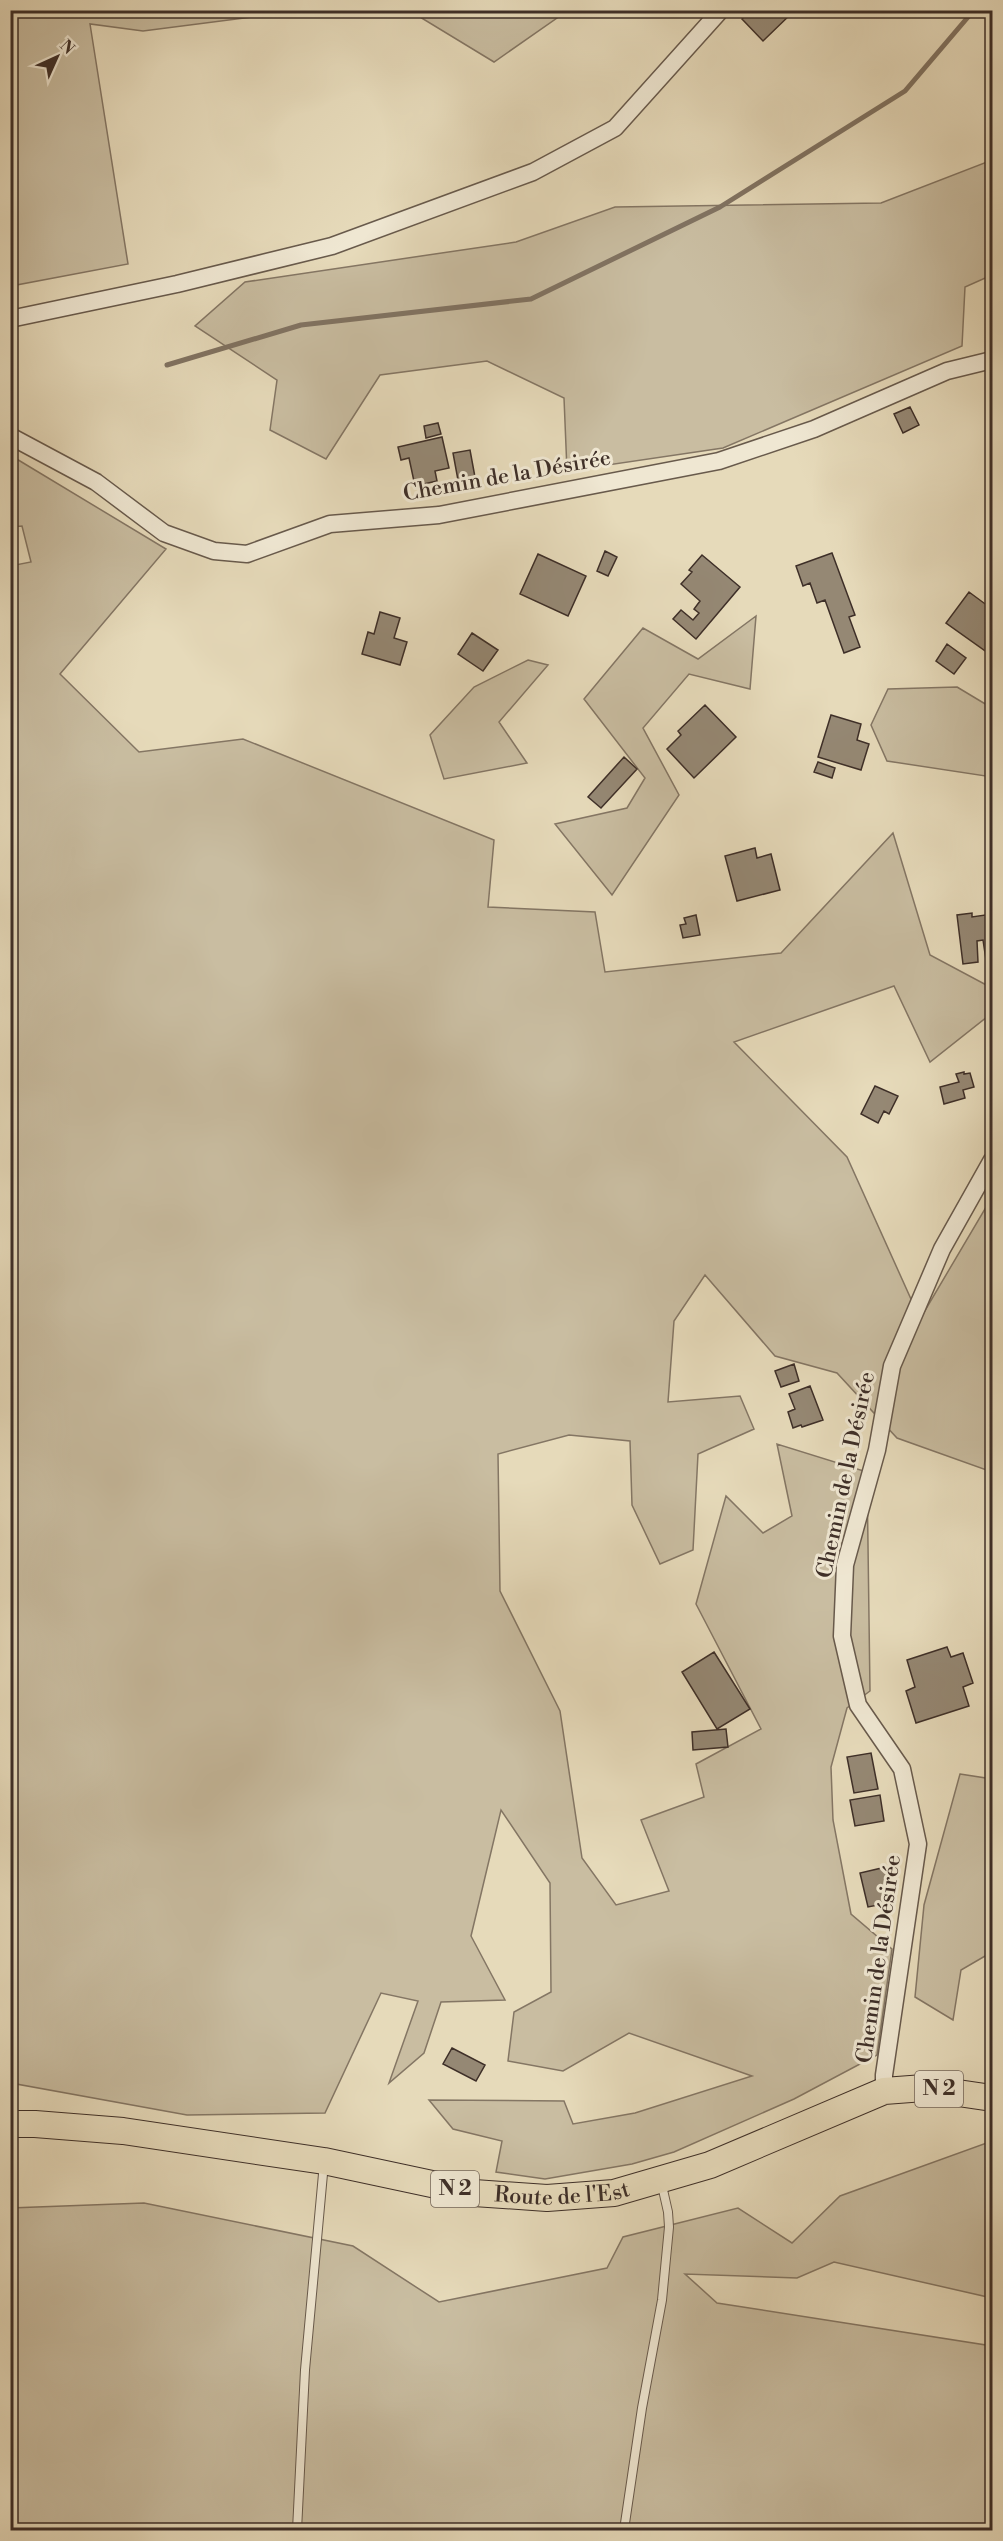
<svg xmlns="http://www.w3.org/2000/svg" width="1003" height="2541" font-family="'Libre Bodoni',serif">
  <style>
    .green { fill: #c9bda1; stroke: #847664; stroke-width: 1.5 }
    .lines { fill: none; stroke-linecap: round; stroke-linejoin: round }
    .stream { stroke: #817362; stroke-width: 5 }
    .building { fill: #958874; stroke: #3e2f28; stroke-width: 1.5 }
    .service-casing { stroke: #685a4c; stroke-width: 10 }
    .minor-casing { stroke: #685a4c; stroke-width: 19 }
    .primary-casing { stroke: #3e2f28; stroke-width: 28 }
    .service { stroke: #efe7d2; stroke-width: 8 }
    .minor { stroke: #efe7d2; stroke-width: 16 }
    .primary { stroke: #e6daba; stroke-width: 26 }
    .labels { text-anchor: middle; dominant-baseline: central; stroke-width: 6; stroke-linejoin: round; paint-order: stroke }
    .shield { fill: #efe7d2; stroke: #73665b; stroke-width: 1.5 }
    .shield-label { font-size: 21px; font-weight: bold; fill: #3e2f28 }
    .street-label { font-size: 22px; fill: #3e2f28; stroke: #efe7d2 }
  </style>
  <rect width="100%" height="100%" fill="#e6daba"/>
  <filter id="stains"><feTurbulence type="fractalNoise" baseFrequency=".00333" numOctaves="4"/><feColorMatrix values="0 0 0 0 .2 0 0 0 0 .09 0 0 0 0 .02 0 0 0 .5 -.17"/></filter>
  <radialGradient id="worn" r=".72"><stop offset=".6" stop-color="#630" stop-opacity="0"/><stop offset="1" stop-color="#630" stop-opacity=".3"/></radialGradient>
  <path class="green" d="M11,10H299V11L143,31L90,24L128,264L11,286Z
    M410,11H567L494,62Z
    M992,160V275L965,287L962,346L723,448L567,471L564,398L487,361L380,375L326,459L270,430L277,380L195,326L245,282L516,242L615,207L881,203Z
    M10,455L166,549L60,674L139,752L243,739L494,840L488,907L595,912L605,972L781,953L893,833L930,955L992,988V1013L930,1062L894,986L734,1042L847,1157L920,1319L992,1197V1472L897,1438L837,1373L775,1356L705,1275L674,1321L668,1402L740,1396L754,1429L698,1454L693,1550L660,1564L632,1505L630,1441L569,1435L498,1454L500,1591L560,1711L582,1858L616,1905L669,1891L641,1820L704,1797L696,1764L761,1729L696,1604L726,1496L763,1533L792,1516L777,1444L867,1472L870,1691L847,1708L831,1767L833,1820L851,1914L892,1949L877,2055L794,2099L674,2152L632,2164L545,2179L496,2172L502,2141L453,2129L429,2100L564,2101L573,2124L635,2113L752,2076L629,2033L563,2071L508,2061L514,2012L551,1992L550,1883L501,1810L471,1936L505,2000L441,2002L424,2053L389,2083L418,2001L381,1993L325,2113L187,2115L11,2083L10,566L31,562L22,526L11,527Z
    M756,616L750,689L689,674L643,728L679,795L612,895L555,824L627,808L645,778L584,699L643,628L698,659Z
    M528,660L548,665L499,722L527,763L444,779L430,735L474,687Z
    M957,687L992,708V777L887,761L871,725L888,689Z
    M960,1774L992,1779V1952L961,1970L953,2020L915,1997L924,1905Z
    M992,2141V2298L834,2262L797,2278L685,2274L717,2303L992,2346V2530H11L10,2208L144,2203L353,2246L439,2302L607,2268L623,2237L738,2208L792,2243L840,2196Z"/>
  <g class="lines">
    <path class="stream" d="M167,365L301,325L531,299L720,207L905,91L974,10"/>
  </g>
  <path class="building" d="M751,10H795L763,41L742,19Z
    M910,407L919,425L903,433L894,414Z
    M438,423L441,434L426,438L424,426Z
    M442,437L449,468L435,471L437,481L415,486L409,458L401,460L398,447Z
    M470,450L477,488L460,491L453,453Z
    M605,551L617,557L608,576L597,571Z
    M832,553L855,615L849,617L860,647L844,653L825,600L817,603L810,583L803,586L796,566Z
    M538,554L586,576L568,616L520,594Z
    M702,555L740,587L696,639L673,619L681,610L693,620L699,613L694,609L700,601L681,584L692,572L689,570Z
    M969,592L992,609L991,655L946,623Z
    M380,612L400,618L394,638L407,642L400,665L362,654L368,632L374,634Z
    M472,633L498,650L483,671L458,654Z
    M947,644L966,658L954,674L936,661Z
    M705,705L736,737L694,778L667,749L681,735L678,731Z
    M831,715L861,724L857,740L869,744L861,770L818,757Z
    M624,757L637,769L601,808L588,797Z
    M818,762L835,768L832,778L814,772Z
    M755,848L757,858L771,854L780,890L737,901L725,856Z
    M972,913V917L992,914V959L986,960L983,940L977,941L978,962L963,964L957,915Z
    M696,915L700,935L683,938L680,925L686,924L684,918Z
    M964,1072V1074L970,1073L974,1087L963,1090L965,1098L944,1104L940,1087L959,1082L956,1074Z
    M875,1086L898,1096L889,1114L884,1111L878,1123L861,1114Z
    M794,1364L799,1381L781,1387L775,1371Z
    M810,1386L823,1420L802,1427L801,1425L793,1428L788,1412L795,1409L789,1394Z
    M947,1647L951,1657L963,1653L973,1683L963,1687L969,1706L916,1723L906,1691L915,1687L907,1660Z
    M714,1652L750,1709L717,1729L682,1672Z
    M726,1729L728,1747L693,1750L692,1732Z
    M871,1753L878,1789L854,1793L847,1757Z
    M880,1795L884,1821L855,1826L850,1800Z
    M886,1867L894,1902L868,1907L860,1873Z
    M452,2048L485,2065L476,2081L443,2064Z"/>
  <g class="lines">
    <g class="service-casing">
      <path id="service" d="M297,2530L305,2370L324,2163
        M624,2530L642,2408L662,2300L669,2227L668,2212L661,2181"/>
    </g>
    <g class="minor-casing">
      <path id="minor" d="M10,319L177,284L332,246L533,172L615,128L721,10
        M10,436L96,482L164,533L214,551L247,554L330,524L439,515L719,461L814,429L947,371L992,360
        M884,2091V2075L918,1844L902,1769L858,1705L842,1636L845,1565L877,1450L892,1366L942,1249L992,1160"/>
    </g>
    <g class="primary-casing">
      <g id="primary">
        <path id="s1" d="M10,2124H35L123,2131L324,2161L474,2193L547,2198L614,2193L710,2165L884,2091L924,2088L992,2098"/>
      </g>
    </g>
    <use href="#service" class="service"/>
    <use href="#minor" class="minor"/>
    <use href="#primary" class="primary"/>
  </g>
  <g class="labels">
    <g class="shield">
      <rect x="915" y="2071" width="48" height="36" rx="4.5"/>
      <rect x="431" y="2171" width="48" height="36" rx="4.5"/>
    </g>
    <g class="shield-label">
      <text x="939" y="2089">N 2</text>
      <text x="455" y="2189">N 2</text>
    </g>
    <g class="street-label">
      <text transform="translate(507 476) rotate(-10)">Chemin de la Désirée</text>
      <text transform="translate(846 1475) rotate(-78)">Chemin de la Désirée</text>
      <text transform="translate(879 1959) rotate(-82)">Chemin de la Désirée</text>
      <text stroke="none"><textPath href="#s1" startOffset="558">Route de l'Est</textPath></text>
    </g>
  </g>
  <rect width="1003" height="2541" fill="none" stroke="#e6daba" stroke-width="36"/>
  <rect x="12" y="12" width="979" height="2517" fill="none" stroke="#3e2f28" stroke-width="3"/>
  <rect x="18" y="18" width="967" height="2505" fill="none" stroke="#3e2f28" stroke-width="1.5"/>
  <g transform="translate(57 57) rotate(45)" stroke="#efe7d2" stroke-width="4.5" paint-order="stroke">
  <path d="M0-4.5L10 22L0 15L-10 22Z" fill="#3e2f28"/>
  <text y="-9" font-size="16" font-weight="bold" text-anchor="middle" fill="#3e2f28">N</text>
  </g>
  <rect width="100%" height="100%" filter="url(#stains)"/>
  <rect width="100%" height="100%" fill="url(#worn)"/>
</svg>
